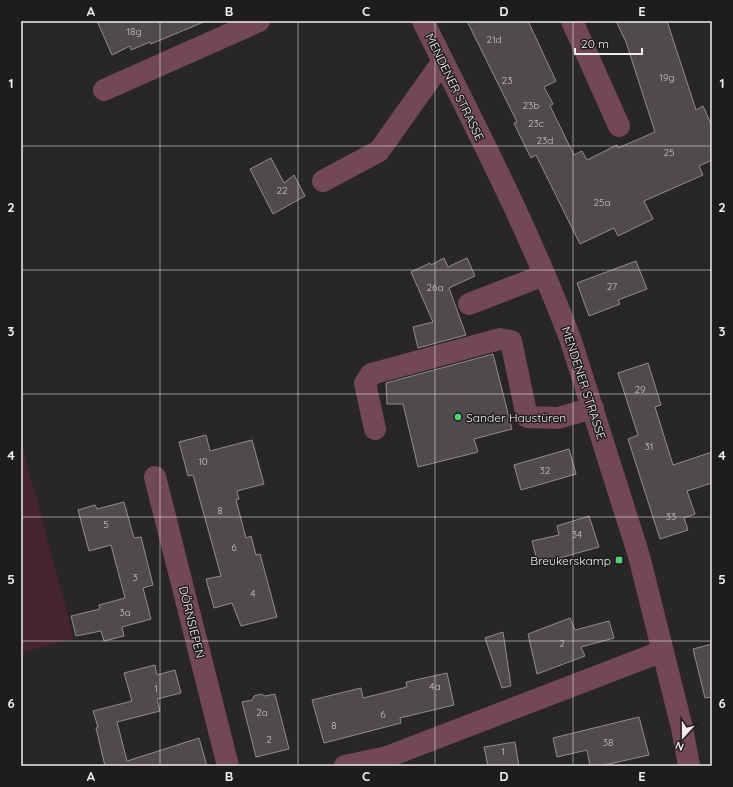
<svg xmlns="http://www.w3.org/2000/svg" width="733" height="787" font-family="Quicksand,sans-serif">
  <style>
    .green { fill: #472430 }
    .building { fill: #4f4b4c; stroke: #918d8e }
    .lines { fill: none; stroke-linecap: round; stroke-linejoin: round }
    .minor { stroke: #734855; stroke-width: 22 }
    .grid { fill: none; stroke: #f0edee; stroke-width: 1; stroke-opacity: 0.55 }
    .poi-dot { fill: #4ed675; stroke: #1f1c1d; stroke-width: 1.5 }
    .labels { text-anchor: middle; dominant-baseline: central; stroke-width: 3; stroke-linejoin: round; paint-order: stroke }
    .number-label { font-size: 10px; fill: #c8c4c6 }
    .street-label { font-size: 12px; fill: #f0edee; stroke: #1f1c1d }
    .poi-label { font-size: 12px; fill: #f0edee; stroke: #1f1c1d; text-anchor: start }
    .neatline { fill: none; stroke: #f0edee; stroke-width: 1.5 }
    .grid-label { font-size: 13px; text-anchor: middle; font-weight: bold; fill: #f0edee }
  </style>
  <rect width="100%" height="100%" fill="#292626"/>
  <path class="green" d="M21,442L74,638L21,653Z"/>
  <path class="building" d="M97,21H206L151,44L150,42L131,50L130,46L112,55Z
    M467,21H528L556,81L544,87L553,104L550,106L574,155L582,151L587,160L617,145L618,148L655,132L626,42L616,21H667L696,110L703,106L712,126V160L699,166L703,175L644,201L653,219L618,236L614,228L580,244L536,155L531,158L522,140L514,123L517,122Z
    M271,158L284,183L294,175L305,196L273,214L250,169Z
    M444,258L448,267L467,258L475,276L449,288L466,335L418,348L413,327L433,322L411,272L430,263L431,265Z
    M636,261L647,289L618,300L620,304L589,316L577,283Z
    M493,354L512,429L474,439L478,452L418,467L403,404H387L386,383Z
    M648,363L661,405L655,407L673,465L712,452V483L687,491L695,514L684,518L688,530L660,539L628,439L638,435L618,373Z
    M206,435L210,451L252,440L264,484L237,491L239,499L236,500L246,538L251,536L256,555L260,554L277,617L241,626L232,603L214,608L206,579L221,576L193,475L188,476L179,442Z
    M569,449L576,474L521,490L514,465Z
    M124,502L134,538L141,537L153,585L143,588L151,619L122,627L124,636L104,641L101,631L76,636L71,616L100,609L99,605L125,598L111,545L89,551L78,510L95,505L97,509Z
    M589,516L599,547L538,564L532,541L559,535L557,526Z
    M570,618L575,630L609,621L614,638L581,647L585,656L537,674L528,634Z
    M503,632L511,686L502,688L485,638Z
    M712,644V697L705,698L693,649Z
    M155,665L157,675L175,670L181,693L157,699L160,711L117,722L127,761L199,738L207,766H105L96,728L98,727L93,711L132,701L124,673Z
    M447,673L454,705L400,718L401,723L324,743L312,700L361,688L363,698L407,687L406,682Z
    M261,694L265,696L275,694L289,749L256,757L242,702L252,700L254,696Z
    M639,717L649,755L600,766H590L587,750L557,757L553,738Z
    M515,742L519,766H488L484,747Z"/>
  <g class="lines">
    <path class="minor" d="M423,21C475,126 530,231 571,341L639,556L682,728L689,766
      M572,21L619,126
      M104,90L259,21
      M323,181L379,151L443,61
      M469,304L544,275
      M375,429L365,383L371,374L500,339L511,341L527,417L558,418L593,408
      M155,477L228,766
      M345,766L387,757
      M374,766L387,757L663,651"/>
  </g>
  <path class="grid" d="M160,21V766M298,21V766M435,21V766M573,21V766M21,146H712M21,270H712M21,394H712M21,517H712M21,641H712"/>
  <g class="poi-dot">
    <circle cx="458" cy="417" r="4"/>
    <rect x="615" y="556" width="8" height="8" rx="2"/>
  </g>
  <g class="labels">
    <g class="number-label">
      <text x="134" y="31">18g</text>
      <text x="494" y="39">21d</text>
      <text x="667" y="77">19g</text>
      <text x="507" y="80">23</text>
      <text x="531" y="105">23b</text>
      <text x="536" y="123">23c</text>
      <text x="545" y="140">23d</text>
      <text x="669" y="152">25</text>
      <text x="282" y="190">22</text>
      <text x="602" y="202">25a</text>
      <text x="612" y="286">27</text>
      <text x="435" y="287">26a</text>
      <text x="640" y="389">29</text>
      <text x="649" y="446">31</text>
      <text x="203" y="461">10</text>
      <text x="545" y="470">32</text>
      <text x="220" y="510">8</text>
      <text x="671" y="516">33</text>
      <text x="106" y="524">5</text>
      <text x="577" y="534">34</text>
      <text x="234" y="547">6</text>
      <text x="135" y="577">3</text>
      <text x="253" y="593">4</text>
      <text x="125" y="612">3a</text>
      <text x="562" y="643">2</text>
      <text x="435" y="686">4a</text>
      <text x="156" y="688">1</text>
      <text x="262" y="712">2a</text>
      <text x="383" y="714">6</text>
      <text x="334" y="725">8</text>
      <text x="269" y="739">2</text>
      <text x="608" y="742">38</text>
      <text x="503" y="751">1</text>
    </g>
    <g class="street-label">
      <text transform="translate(455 87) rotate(64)">MENDENER STRASSE</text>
      <text transform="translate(584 383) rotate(72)">MENDENER STRASSE</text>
      <text transform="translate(192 622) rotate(76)">DÖRNSIEPEN</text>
    </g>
    <g class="poi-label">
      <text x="466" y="417">Sander Haustüren</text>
      <text x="611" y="560" text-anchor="end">Breukerskamp</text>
    </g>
  </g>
  <rect width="733" height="787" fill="none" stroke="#1f1c1d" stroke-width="44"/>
  <g transform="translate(683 737) rotate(201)" stroke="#1f1c1d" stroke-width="3" paint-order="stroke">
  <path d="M0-3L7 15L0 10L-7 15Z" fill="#f0edee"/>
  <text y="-6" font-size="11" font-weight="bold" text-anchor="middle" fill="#f0edee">N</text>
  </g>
  <path d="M575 48v6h67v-6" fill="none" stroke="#f0edee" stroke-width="2"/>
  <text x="581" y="48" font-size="12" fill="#f0edee" stroke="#1f1c1d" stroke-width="3" paint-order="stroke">20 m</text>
  <rect x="22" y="22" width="689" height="743" class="neatline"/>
  <g class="grid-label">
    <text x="91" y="16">A</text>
    <text x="229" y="16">B</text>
    <text x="366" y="16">C</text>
    <text x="504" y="16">D</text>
    <text x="642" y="16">E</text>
    <text x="11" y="88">1</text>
    <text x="722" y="88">1</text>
    <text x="11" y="212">2</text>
    <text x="722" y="212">2</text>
    <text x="11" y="336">3</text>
    <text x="722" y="336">3</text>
    <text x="11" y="460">4</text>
    <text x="722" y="460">4</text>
    <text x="11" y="584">5</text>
    <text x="722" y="584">5</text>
    <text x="11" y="708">6</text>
    <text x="722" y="708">6</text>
    <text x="91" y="781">A</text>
    <text x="229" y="781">B</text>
    <text x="366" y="781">C</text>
    <text x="504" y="781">D</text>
    <text x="642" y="781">E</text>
  </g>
</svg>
